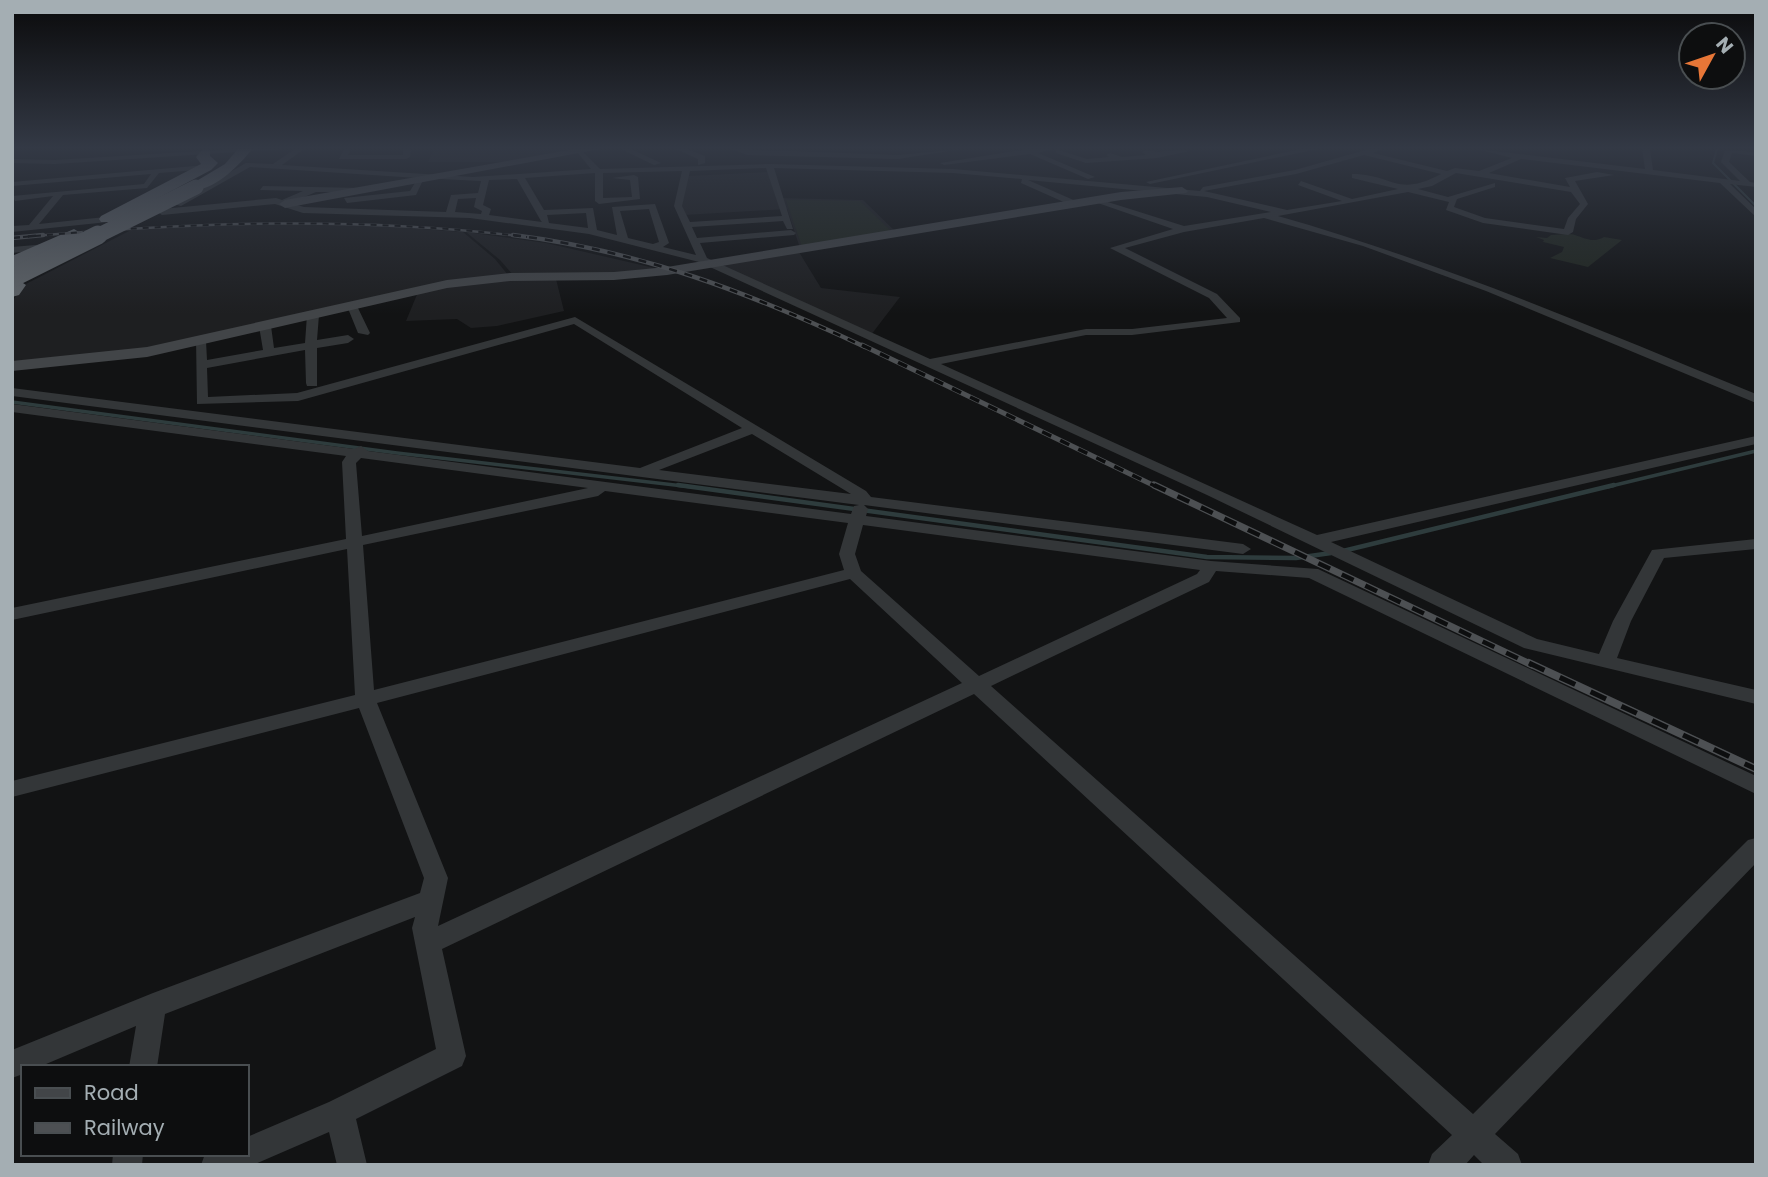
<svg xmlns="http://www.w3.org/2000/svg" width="1768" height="1177" font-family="Poppins,sans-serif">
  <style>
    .built { fill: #1e1f21 }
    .green { fill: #20261f }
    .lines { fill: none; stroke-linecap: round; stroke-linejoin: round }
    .stream-far2 { stroke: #2e3c3d; stroke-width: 2 }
    .stream-far1 { stroke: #2e3c3d; stroke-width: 3.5 }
    .stream { stroke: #2e3c3d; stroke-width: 4.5 }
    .street { fill: #333638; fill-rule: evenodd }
    .secondary { fill: #424548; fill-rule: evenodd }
    .highway { fill: #606569; fill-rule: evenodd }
    .rail-far4-casing { stroke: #4d5053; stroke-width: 2.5 }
    .rail-far3-casing { stroke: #4d5053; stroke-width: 4.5 }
    .rail-far2-casing { stroke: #4d5053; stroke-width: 5 }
    .rail-far1-casing { stroke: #4d5053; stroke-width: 7 }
    .rail-casing { stroke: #4d5053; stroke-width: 8 }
    .rail-far4 { stroke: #0d0e0f; stroke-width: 2; stroke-dasharray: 6; stroke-linecap: butt }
    .rail-far3 { stroke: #0d0e0f; stroke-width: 2.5; stroke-dasharray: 8; stroke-linecap: butt }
    .rail-far2 { stroke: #0d0e0f; stroke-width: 3.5; stroke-dasharray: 10; stroke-linecap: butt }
    .rail-far1 { stroke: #0d0e0f; stroke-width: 4.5; stroke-dasharray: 13; stroke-linecap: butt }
    .rail { stroke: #0d0e0f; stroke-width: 5; stroke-dasharray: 17; stroke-linecap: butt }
    .highway-bridge-far1 { stroke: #606569; stroke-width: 15 }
    .highway-bridge { stroke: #606569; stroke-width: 19 }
  </style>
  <rect width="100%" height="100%" fill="#121314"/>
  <path class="built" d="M434,149H587L511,162H428Z
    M769,172L779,198L863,200L897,233L800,248L787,209L684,215L681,204L688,176Z
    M252,224L368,225L463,232L495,259L508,275L152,348L12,364V302L22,286L133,229Z
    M466,232L546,243L663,270L617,275H513L500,260Z
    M799,252L821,288L900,297L871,335L718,264Z
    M530,279H556L564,311L497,326L471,328L457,319L406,321L418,292L459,285Z"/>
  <path class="green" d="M786,200L860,201L893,233L802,247Z
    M1551,235C1558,235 1569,233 1575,235C1587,239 1593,243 1604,237L1622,240L1588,267L1550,258L1562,252L1564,247L1543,242L1544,240L1536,237L1547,238Z"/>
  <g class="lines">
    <path class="stream-far2" d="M1717,149L1713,163L1756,206"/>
    <path class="stream-far1" d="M12,402L397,453L692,487
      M1607,487L1756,451"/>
    <path class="stream" d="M678,485L1207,557L1296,558L1331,553
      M1343,551L1614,485"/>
    <path class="street" d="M234,149H284L55,164L12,163V159L55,160Z
      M295,149H304L282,165L473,177L591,169L577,152L581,150L600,169L769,164L953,169L1200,191L1203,187L1295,170L1369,149H1382L1373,153L1447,171L1455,168L1479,171L1512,158L1477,149L1645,169L1642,149H1650L1653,170L1740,181L1721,162L1725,150L1756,152V156L1732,153L1729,162L1750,182L1756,183V187L1730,184L1756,209V217L1720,183L1521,159L1489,173L1570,187L1565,178L1597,172L1614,175L1575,181L1588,204L1576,219L1573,232L1568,235L1483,223L1446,210L1449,202L1408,192L1278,216C1443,263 1598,329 1756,394V403L1486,291L1363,246L1264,218L1184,232L1125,248L1217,294L1240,318V322L1132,335H1086L941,364L1317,535L1756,436V444L1331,542L1537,639L1599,654L1613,621L1652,550L1756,539V549L1664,558L1631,621L1617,658L1756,690V704L1524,648L1207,495L699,262L589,234L470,218L303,213L275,204L162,215L158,212L162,209L276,198L282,200L303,191L260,190L263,186L361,188L365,190L361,192H316L290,203L304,207L446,212L451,195L478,193L481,181L421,178L423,180L416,195L347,203L344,198L410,191L418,178L250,167L181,206L174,204L246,163L273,164ZM1364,155L1441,174C1396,198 1393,174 1352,174V178L1398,189L1352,199L1301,181L1298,185L1342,201L1287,210L1204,191L1296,174ZM766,168L782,216L690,222L682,206L690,171ZM774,168L953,173L1022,179L1021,183L1075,207L1078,202L1028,180L1207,197L1271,212L1184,226L1095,198V202L1173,229L1110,248L1209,298L1227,318L1132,329H1086L930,359L707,258L700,243L794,235L796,233L791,230L697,238L692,227L783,221L787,229H793ZM682,171L674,206L696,255L663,247L669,243L655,204L612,207L617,235L597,230L593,208L544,210L525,178L595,173V201L599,204L640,199L638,177L634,175L612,178L630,180L632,197L603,198V173ZM1456,173L1571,192L1580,204L1568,218L1564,229L1485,218L1454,207L1457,199L1495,187V183L1448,197L1418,189L1432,186ZM517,179L541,221L542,222L489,215L491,209L483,205L489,180ZM476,198L474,207L482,211L481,214L455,212L458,199ZM649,209L659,242L653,244L628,238L620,211ZM586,213L588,228L549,223L547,215Z
      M344,149H351L348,155H403V149H411L410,157L406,159H339Z
      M621,149H631L661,163L654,165Z
      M676,149H687L705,156V163L698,165V159Z
      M732,149L898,155L962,149L898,159L747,155Z
      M1028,149H1051L1038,153L1095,177L1088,179L1030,154L944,165L940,163Z
      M1056,149L1087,159L1109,157L1106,155L1110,153L1122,157L1146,155L1142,152L1146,150C1163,155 1175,147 1190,151L1157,158L1086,163L1056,153Z
      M1301,149H1318L1150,184L1146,182Z
      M206,165L209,169L159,173L147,188L63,195L39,224L124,215L127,216V220L12,232V226L29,225L53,196L15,201L12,196L144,184L151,174L12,186V182Z
      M47,244L50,245V249L12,253V247Z
      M348,304L357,306L370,333L368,335L358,333L347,306Z
      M313,312L319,315L317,340L348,335L354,339L348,343L317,348V386H307L306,383L305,350L207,368L208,397L297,393L575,317L866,491L871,497L1243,544L1251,549L1243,554L864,505L868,509L866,516L1211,561L1318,569L1756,776V794L1309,578L1216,571L1209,582L991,686L1473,1114L1748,840L1756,838V863L1495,1134L1518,1154L1522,1165H1484L1474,1155L1465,1165H1428L1432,1154L1452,1135L974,694L442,949L466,1056L462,1066L356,1119L367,1165H337L329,1132L253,1165H201L205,1154H247V1137L329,1102L436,1049L412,928L415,917L165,1014L157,1067H129L136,1026L39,1067H23V1074L12,1078V1050L153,993L420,893L424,878L359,708L12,797V781L355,695L347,549L12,620V608L346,539L342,462L346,456L12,412V404L354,449L361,446L368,451L851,514L854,506L859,505L12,396V388L640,468L742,428L574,324L298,401L197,404L196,338L206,341L207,360L263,350L259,326L265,323L271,326L274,348L305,343L307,315ZM752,434L851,494L659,470ZM361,458L588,488L362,536L356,463ZM605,491L848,523L839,554L844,570L374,690L363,545L598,496ZM863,525L1200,570L1197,574L979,676L861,571L855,554ZM850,579L962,683L438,926L448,878L377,703Z
      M113,1154H143L142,1165H112Z"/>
    <path class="secondary" d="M575,149H600L285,208L279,204L285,200Z
      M1182,187L1188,191L1186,193L1121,200L667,275L614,280L510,281L447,288L147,357L12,371V361L147,347L447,280L510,273L614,272L667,267L1121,192Z"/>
    <path class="highway" d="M203,149L210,150V156L218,163L211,170L113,222H101L99,219L101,216L201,164L196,157Z
      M238,149H252C241,164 212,193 193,189L191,186L193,183L225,164Z
      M74,229L82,234L80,238L12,268V256Z
      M17,279L26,285L19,295L12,297V281Z"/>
    <g class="rail-far4-casing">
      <path id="rail-far4" d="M23,237C192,222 359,216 527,237"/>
    </g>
    <g class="rail-far3-casing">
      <path id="rail-far3" d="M513,235C641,251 750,293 865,347
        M12,238L43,235"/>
    </g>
    <g class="rail-far2-casing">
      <path id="rail-far2" d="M862,345L1157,487"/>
    </g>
    <g class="rail-far1-casing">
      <path id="rail-far1" d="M1154,485L1532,665"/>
    </g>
    <g class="rail-casing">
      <path id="rail" d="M1529,663L1756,769"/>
    </g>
    <use href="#rail-far4" class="rail-far4"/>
    <use href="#rail-far3" class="rail-far3"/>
    <use href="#rail-far2" class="rail-far2"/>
    <use href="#rail-far1" class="rail-far1"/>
    <use href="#rail" class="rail"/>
    <path class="highway-bridge-far1" d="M95,237L196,187"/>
    <path class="highway-bridge" d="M12,278L98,235"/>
  </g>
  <linearGradient id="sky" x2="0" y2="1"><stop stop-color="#0a0a0b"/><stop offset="0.47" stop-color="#333945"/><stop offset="1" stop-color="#333945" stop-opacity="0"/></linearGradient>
  <rect width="1768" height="314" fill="url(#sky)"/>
  <rect width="1768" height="1177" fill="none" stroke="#a4aeb3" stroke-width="28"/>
  <rect x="21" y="1065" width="228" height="91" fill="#0d0e0f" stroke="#494e51" stroke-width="2"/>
  <rect x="35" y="1088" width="35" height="10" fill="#424548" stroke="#494e51" stroke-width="2"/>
  <text x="84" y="1100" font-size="21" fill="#a4aeb3">Road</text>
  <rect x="35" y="1123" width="35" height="10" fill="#4d5053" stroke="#494e51" stroke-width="2"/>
  <text x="84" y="1135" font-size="21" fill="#a4aeb3">Railway</text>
  <g transform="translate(1712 56) rotate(50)"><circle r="33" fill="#0d0e0f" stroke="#494e51" stroke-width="2"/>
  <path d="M0-5L12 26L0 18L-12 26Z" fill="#e77637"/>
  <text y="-10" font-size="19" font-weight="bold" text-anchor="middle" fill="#a4aeb3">N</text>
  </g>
</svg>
